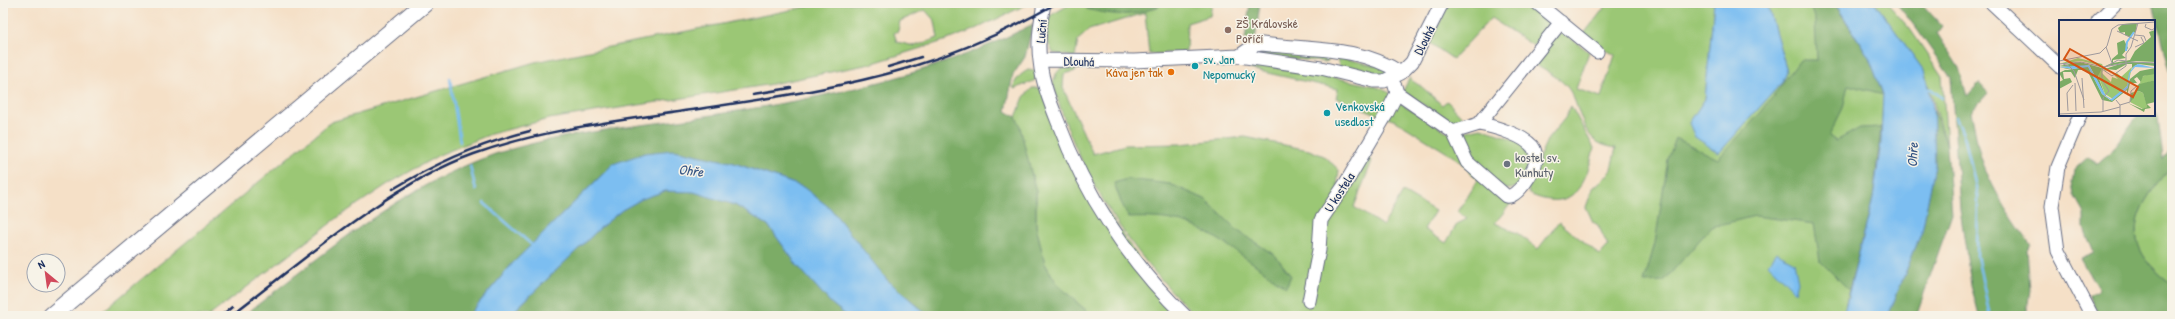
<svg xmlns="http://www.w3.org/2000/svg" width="2175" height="319" font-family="'Patrick Hand',sans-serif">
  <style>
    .green { fill: #9bc774; stroke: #5b7b69; fill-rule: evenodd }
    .forest { fill: #7cac66; stroke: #4c6e62 }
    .water { fill: #7bbef1; stroke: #4b76a8 }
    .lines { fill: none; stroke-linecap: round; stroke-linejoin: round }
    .stream { stroke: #7bbef1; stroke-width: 2.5 }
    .minor-casing { stroke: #676d83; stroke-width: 15 }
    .major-casing { stroke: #676d83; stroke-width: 19 }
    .minor { stroke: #fff; stroke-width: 13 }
    .major { stroke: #fff; stroke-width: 17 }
    .rail { stroke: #1b2f5e; stroke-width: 2.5 }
    .education-dot { fill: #8d6e63; stroke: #f7f3e8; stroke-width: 1.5 }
    .culture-dot { fill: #0f9aa8; stroke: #f7f3e8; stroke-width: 1.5 }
    .food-dot { fill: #e8710a; stroke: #f7f3e8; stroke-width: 1.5 }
    .worship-dot { fill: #6b7280; stroke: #f7f3e8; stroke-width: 1.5 }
    .labels { text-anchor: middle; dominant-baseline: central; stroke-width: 3; stroke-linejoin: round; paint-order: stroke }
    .education-label { font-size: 13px; fill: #785e54; stroke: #f7f3e8; text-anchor: start }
    .street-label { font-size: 13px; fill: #1b2f5e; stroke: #f7f3e8 }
    .culture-label { font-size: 13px; fill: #0d838f; stroke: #f7f3e8; text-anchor: start }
    .food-label { font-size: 13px; fill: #c56008; stroke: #f7f3e8; text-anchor: end }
    .worship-label { font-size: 13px; fill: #5b616d; stroke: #f7f3e8; text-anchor: start }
    .water-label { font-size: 14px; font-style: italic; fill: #335383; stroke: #f7f3e8 }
    .inset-river { fill: none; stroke: #7bbef1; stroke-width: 2 }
    .inset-road { fill: none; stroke: #9e999d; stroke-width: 1 }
    .view { fill: #d45514; fill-opacity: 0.15; stroke: #d45514; stroke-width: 2 }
    .inset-edge { fill: none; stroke: #1b2f5e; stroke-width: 2 }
  </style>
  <rect width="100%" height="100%" fill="#f7f3e8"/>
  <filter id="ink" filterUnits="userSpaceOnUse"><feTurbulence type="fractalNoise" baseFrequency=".025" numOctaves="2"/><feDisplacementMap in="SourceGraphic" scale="8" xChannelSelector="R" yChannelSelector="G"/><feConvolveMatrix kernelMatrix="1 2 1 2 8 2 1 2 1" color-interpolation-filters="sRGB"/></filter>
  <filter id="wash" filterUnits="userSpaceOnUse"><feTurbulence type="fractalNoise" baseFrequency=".012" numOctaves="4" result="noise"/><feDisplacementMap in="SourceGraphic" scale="16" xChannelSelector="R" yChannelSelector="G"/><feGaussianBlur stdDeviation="0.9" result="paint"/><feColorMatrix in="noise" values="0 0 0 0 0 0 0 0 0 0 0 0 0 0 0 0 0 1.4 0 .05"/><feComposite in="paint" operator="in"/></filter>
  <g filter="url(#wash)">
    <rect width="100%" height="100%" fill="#f5e0c7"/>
    <path class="green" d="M825,3H1030L976,29L947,40L870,64L767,85L549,119L491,134L439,155L388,184L340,216L209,316H97L331,122L535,62ZM925,10L935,21L938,38L915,46L897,42L894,33L898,31L900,21Z
      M1072,3H1086L1087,9H1154L1163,3H1212L1210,16L1187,23L1186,52L1149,54L1145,13L1089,30L1078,40L1075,57L1053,53L1047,40L1048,17Z
      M1449,3H1533L1554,22L1534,46L1491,18L1453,59L1430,43Z
      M1608,3H1714L1705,99L1689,123L1719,153L1783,81L1787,72L1767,3H1835L1869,57L1883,94L1881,143L1843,316H1196C1130,253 1076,171 1053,83L1056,74L1061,68L1076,69V71L1064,74L1063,88L1093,154L1125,145L1181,144L1245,137L1309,150L1324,156L1339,170L1337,186L1366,156L1372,161L1354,207L1383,226L1403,192L1435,211L1424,229L1446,243L1457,224L1467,219L1458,212L1478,180L1457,159L1396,121L1387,118L1397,101L1451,134L1501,195L1512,202L1495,223L1517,233L1538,249L1559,222L1600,255L1608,246L1598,225L1593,222L1586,207L1593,188L1610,173L1616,148C1611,147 1605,146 1601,144C1580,134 1580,104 1568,88C1560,77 1543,70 1532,63L1559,34L1564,33L1589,52L1576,89L1601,97L1615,55L1590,41L1583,35Z
      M1875,3H1887L1910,29L1942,76L1947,146L1924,71Z
      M1253,49L1328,56V61L1324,62L1251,54Z
      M1342,58L1382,67L1389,73L1378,76L1339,66L1337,59Z
      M1256,61L1370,85L1386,90L1392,95L1382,116L1336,98L1338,89L1250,69L1252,62Z
      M1028,70L1035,71L1037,74L1034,81L1014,89C1013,80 1021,74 1028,70Z
      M1410,77L1411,80L1422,87L1442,105L1447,101L1470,125L1455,126L1403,91Z
      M1032,88H1041L1062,145L1178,316H1092L1058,285L1045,264L1036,226V192L1016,117L1024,97Z
      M1571,106L1594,148C1585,187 1573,213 1529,194L1527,184L1547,140L1565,118Z
      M1481,128L1527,144L1533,158L1519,186L1511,189H1505L1478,169L1460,138L1462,132Z
      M2172,167V284C2117,244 2132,210 2172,167Z"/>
    <path class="forest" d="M1086,3H1163C1139,18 1113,16 1087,9Z
      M1250,3H1260L1255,41L1245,39Z
      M1809,3H1834L1869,57L1883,94L1848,85L1843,108L1829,136L1836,141L1860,128L1881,127L1873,199L1849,290L1820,261L1814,224L1755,216L1711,227L1664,281L1644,282L1655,243L1668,159L1676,138L1718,159L1762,111L1800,60H1817L1815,21Z
      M1896,3H1921L1942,26L1937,33L1959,68L1967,96L1979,83L1988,93L1971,112C1975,129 1977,147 1983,163C1994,193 2013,221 2031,245L2027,249L2030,291L2026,316H1979L1971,285L1960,209L1951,78L1916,28Z
      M2153,3H2172V79Z
      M1033,24L1025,57L1013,75L1006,111L1016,117L1019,123L1036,192V226L1045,264L1058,285L1092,316H929L887,280L803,187L734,163L674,150L613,164L513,263L468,316H243C322,256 400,187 495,154C557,134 622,128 686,119C805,101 925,81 1033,24Z
      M1933,107L1947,146L1952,214L1916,316H1888L1922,231L1935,165Z
      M2154,110L2158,117L2163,159L2172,148V167C2132,210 2117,244 2172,284V316H2100L2089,296L2099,290L2080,259L2094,253L2084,228V213L2074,195L2072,183L2074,170L2088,157L2097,162V164L2110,152L2138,115H2154Z
      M1127,179L1170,184L1205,199L1238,231L1276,256L1291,276L1286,287C1258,268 1214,231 1182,222C1165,218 1147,217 1129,218L1121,202L1114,183Z
      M696,190L735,205L768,225L797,265L831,303L847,316H509L601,227L622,210L643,198L665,191Z"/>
    <path class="water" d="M1714,3H1767L1787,72L1783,81L1719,153L1695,137L1689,123L1705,99Z
      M1835,3H1875L1924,71L1933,107L1935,165L1922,231L1888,316H1843L1873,199L1881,143L1883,94L1869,57Z
      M674,150L734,163L803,187L830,208L887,280L929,316H847L831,303L797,265L768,225L735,205L694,192L665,191L642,199L622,210L601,227L509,316H468L513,263L613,164L645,153Z
      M1776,252L1794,262L1798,282L1795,292L1768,264Z"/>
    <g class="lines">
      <path class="stream" d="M450,78L460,142
        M1926,89H1931L1942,98
        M1956,117L1965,139L1978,196L1977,256L1990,316
        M470,166L476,190
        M484,203L533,246"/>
    </g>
  </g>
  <g filter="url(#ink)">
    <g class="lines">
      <g class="minor-casing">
        <path id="minor" d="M1044,3C1041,22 1037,41 1040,61C1042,82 1050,102 1058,122C1085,194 1129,262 1185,316
          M1537,3L1597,52
          M1992,3L2060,67
          M2098,21L2116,3
          M1239,56L1255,45L1262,44C1309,50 1360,46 1401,73
          M1040,60L1134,61L1239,56L1321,68L1374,81H1384L1401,73L1412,62L1442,3
          M1397,93L1453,132L1467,162L1506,196C1517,199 1534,171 1536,161C1537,157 1535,152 1534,149C1527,136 1493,126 1479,124
          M2080,115L2058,167L2052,206L2058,251L2092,316
          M1453,132L1479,124L1561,22
          M1309,301L1319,250L1321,220L1344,186L1386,115L1397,93L1395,86"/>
      </g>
      <g class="major-casing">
        <path id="major" d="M51,316L425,3"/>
      </g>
      <use href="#minor" class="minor"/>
      <use href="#major" class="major"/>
      <path class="rail" d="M888,67L921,57
        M753,94L791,88
        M393,189C436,163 481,143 530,131
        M221,316L233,306
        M230,316C303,261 388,185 474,154C544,129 617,121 691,110C763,99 837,89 908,68C960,52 1010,30 1057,3"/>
    </g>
  </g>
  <circle class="education-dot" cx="1228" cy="30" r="4"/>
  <g class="culture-dot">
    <circle cx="1195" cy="66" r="4"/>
    <circle cx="1327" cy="113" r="4"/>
  </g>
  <circle class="food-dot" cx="1171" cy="72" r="4"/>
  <circle class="worship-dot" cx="1507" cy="164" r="4"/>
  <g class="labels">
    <g class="education-label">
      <text x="1236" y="23">ZŠ Královské<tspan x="1236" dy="15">Poříčí</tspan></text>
    </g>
    <g class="street-label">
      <text transform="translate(1041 31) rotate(-85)">Luční</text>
      <text transform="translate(1424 40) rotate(-63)">Dlouhá</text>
      <text transform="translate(1079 61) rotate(2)">Dlouhá</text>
      <text transform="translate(1339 192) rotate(-57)">U kostela</text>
    </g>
    <g class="culture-label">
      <text x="1203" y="59">sv. Jan<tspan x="1203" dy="15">Nepomucký</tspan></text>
      <text x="1335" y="106">Venkovská<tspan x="1335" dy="15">usedlost</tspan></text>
    </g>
    <g class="food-label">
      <text x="1163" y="72">Káva jen tak</text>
    </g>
    <g class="worship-label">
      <text x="1515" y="157">kostel sv.<tspan x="1515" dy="15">Kunhuty</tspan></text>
    </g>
    <g class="water-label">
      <text transform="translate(1912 155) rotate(-88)">Ohře</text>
      <text transform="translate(691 170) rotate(7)">Ohře</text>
    </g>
  </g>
  <g transform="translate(2059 20)">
    <rect width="96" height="96" fill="#f5e0c7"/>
    <path d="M19,38L43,44L44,46L22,41L0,44ZM73,47L69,65L61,73L54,79L46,74L39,55L41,49L44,48L50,49L47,51L44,49L43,53L52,62L53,57L59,59L55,55L58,53L62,57ZM93,53L96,54V60L81,65L82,57ZM80,71L84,73L87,82L88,87L84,89L71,82L74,73Z" fill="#9bc774"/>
    <path d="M78,3L77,11L71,17L66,15V12L61,13L59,8L64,4ZM96,10V42L77,41L71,42L96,43V46L79,44L73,48V44H68L57,50L46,49L64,43L44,47L53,43V39L59,34L58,23L65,20L69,28L63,35L67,38L54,40V43L71,40L76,31L92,17L90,12ZM21,42L43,48L39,56L46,75L30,45L17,48L0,46ZM29,46L43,74L51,80L67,70L71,59L81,51L96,48V54L84,56L81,64L96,60V82L88,84L92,88L86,89L85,92L69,83L83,89L88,87L84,73L80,71L74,73L75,78L71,82L72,73L78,71V66L82,62L78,57L75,59L78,63H71L68,76V70L53,82L43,80L29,52L23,50H19L16,58L12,52H4L5,59L11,58L13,62L0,69V62L4,60L0,53L6,50H13L0,47L14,49Z" fill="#7cac66"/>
    <path d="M79,44L96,48L76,47L71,53L69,68L53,81L43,74L29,47L14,49L0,47L30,45L47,76L52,79L68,66L70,53L75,46Z" fill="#7bbef1"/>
    <path class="inset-river" d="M67,31L68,22L75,12"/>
    <path class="inset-road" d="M87,4L86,7L93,10L96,8M58,11L79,21M76,15L85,16L87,21M47,27L53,43M76,27L85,23L82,17M0,41L41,33L48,26L53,9L59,5L96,2M0,44L22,42L44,47L73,42L96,43M4,44L10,46L15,51L25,80M67,46V34L72,27L79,3M43,49L53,56M53,56L67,46M23,58L25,88M16,63L17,91M57,80L61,85V96M61,85L71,82L72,71L78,66M9,91L8,73L14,65M44,91V78L50,71L43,60V49L59,40L67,41M0,94L42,92L61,87"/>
    <path class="view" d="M11,29L79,67L74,77L5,39Z"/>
    <rect width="96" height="96" class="inset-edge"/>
  </g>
  <rect width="2175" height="319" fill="none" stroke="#f7f3e8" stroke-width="16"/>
  <g transform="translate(46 273) rotate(331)"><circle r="19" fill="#f7f3e8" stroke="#9fa5b1"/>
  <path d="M0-3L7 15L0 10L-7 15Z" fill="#d1495b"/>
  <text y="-6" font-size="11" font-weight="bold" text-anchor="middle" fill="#1b2f5e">N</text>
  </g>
</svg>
